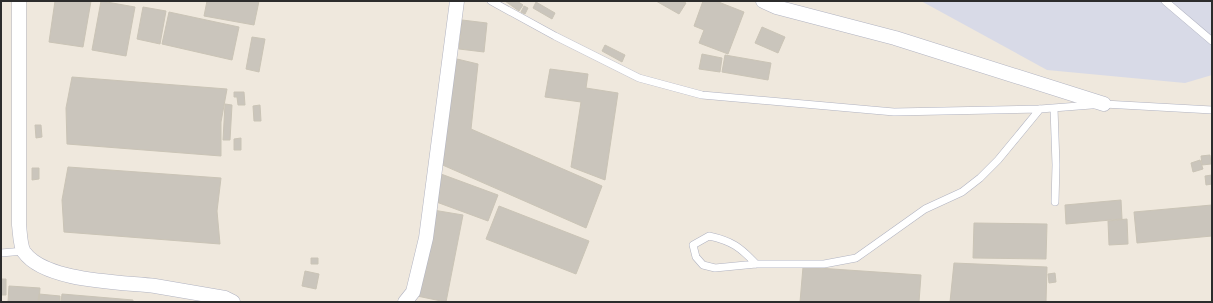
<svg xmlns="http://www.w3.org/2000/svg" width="1213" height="303" font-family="Inter,sans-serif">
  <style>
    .airport { fill: #d8dae7 }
    .building { fill: #cac5bc; stroke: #cac4b6 }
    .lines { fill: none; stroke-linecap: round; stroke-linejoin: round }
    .service-casing { stroke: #b1b3c1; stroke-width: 8 }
    .minor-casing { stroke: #b1b3c1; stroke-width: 15 }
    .service { stroke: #fff; stroke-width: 7 }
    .minor { stroke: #fff; stroke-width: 14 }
  </style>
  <rect width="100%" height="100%" fill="#efe8dd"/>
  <path class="airport" d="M921,1H1212V75L1185,83L1047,70Z"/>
  <path class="building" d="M55,1H91L83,47L49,42Z
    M101,1L135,7L126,56L92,50Z
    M207,1H259L254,25L204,16Z
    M505,1H517L523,5L519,11Z
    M656,1H682L686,3L679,14Z
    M703,1H716L744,12L728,54L699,43L704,30L694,26Z
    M536,2L555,13L552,19L533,8Z
    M524,6L528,8L525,14L521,12Z
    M143,7L166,11L160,44L137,39Z
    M169,12L239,27L232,60L162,44Z
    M462,20L487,23L484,52L459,49Z
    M762,27L785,37L778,53L755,43Z
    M252,37L265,39L259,72L246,69Z
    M605,45L625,55L622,62L602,51Z
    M702,54L722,58L720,72L699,69Z
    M725,55L771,63L768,80L722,72Z
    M457,59L478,64L471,129L602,186L586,228L438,163Z
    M550,69L588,74L586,88L618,93L605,180L571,167L581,102L545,97Z
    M72,77L227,89L221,122V156L67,144L66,108Z
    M234,92H244L245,105H238L237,97H234Z
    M225,104L232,105L230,140H223Z
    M260,105L261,121H254L253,106Z
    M35,125H41L42,137L36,138Z
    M241,138V150H234V139Z
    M1210,155L1211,164L1202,165L1201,156Z
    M1200,160L1203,169L1193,172L1191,163Z
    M68,167L221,178L217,211L220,244L64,232L62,200Z
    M32,168H39V179L32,180Z
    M441,174L498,195L488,221L431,200Z
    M1212,175V184L1206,185L1205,176Z
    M1121,200L1122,219L1066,224L1065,205Z
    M1212,205V236L1137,243L1134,212Z
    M499,206L589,241L576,274L486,239Z
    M433,210L463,215L446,302L417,296Z
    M1127,219L1128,244L1109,245L1108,221Z
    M974,223L1047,224L1046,259L973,258Z
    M311,258H318V264H311Z
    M954,263L1047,267L1046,302H950Z
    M803,267L921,275L919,302H800Z
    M305,271L319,274L316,289L302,286Z
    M1055,273L1056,282L1049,283L1048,274Z
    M1,279H6V295H1Z
    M9,286L40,288L39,302H22L21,300V302H8Z
    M39,294L60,296V302H38Z
    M62,294L133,300V302H61Z"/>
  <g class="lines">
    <g class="service-casing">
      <path id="service" d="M491,1L555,36L639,78L702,95L894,112L1040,109L1104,104L1212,110
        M1165,1L1212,41
        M1054,108L1056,165L1055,202
        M1,253L24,251
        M756,264C740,247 732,241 709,236L693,245L696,257L703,265L715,268L756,264H824L856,258L925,209L962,192L980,178L998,160L1040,109"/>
    </g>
    <g class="minor-casing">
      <path id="minor" d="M19,1V225C20,232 20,246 24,252C45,282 122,282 155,286C179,290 202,294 225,298L233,302
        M763,1L776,7L895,38L1104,104
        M405,302L413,292L426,238L457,1"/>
    </g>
    <use href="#service" class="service"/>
    <use href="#minor" class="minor"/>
  </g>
  <rect width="1213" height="303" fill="none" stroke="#2c2c2c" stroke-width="4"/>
</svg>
